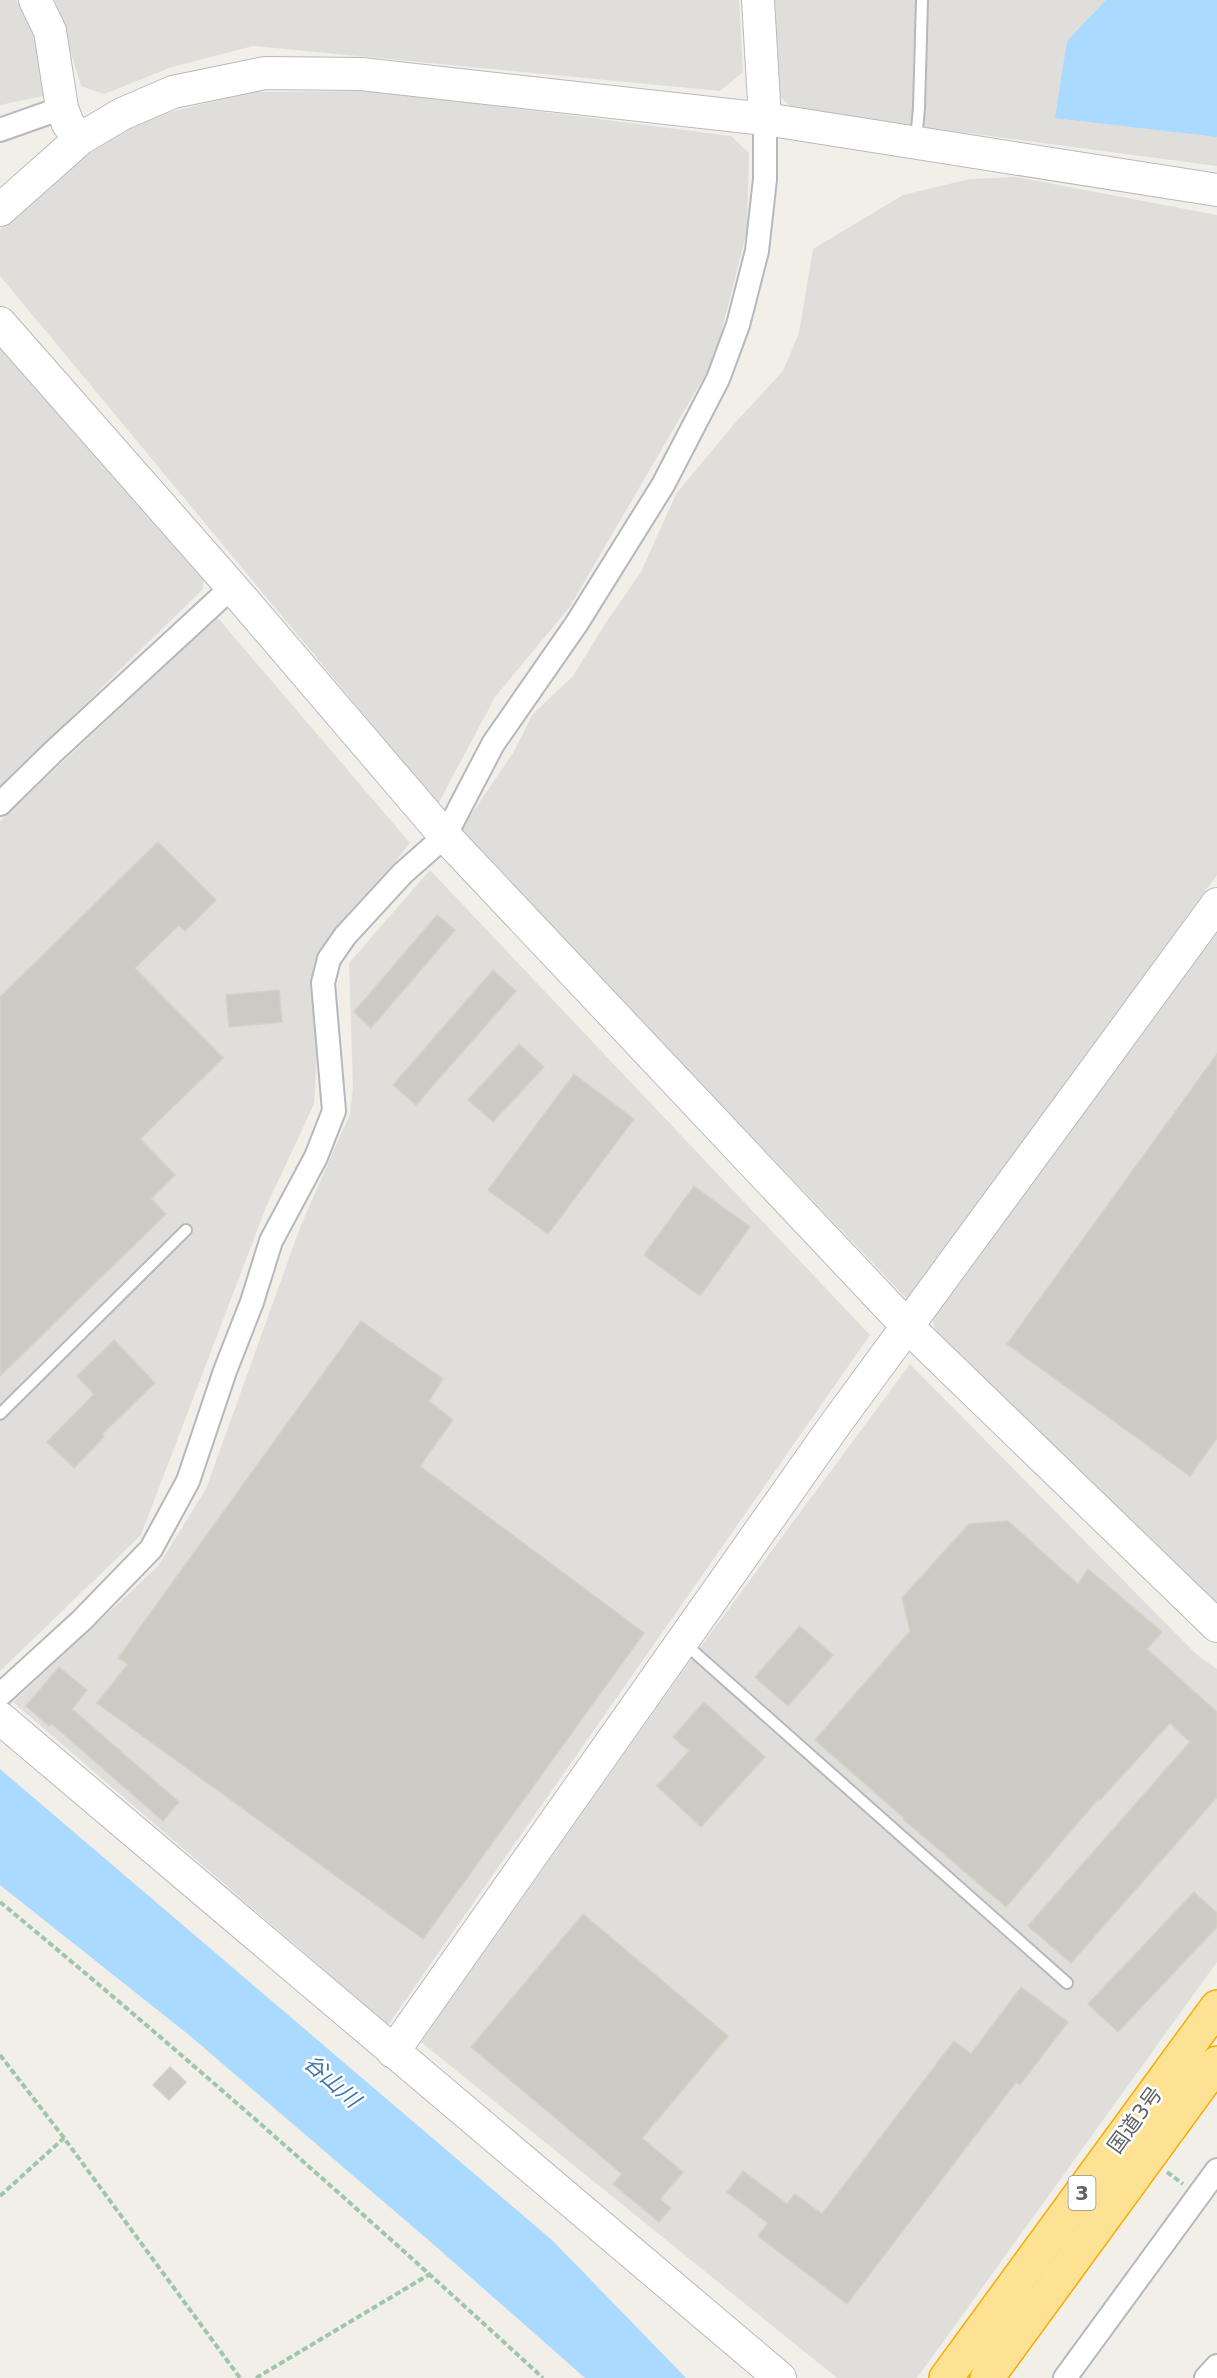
<svg xmlns="http://www.w3.org/2000/svg" width="1217" height="2378" font-family="'DejaVu Sans','Noto Sans JP',sans-serif">
  <style>
    .industrial { fill: #e0deda }
    .water { fill: #aadaff }
    .building { fill: #cccac5; stroke: #d6d1c6; stroke-width: 1.5 }
    .lines { fill: none; stroke-linecap: round; stroke-linejoin: round }
    .lane-casing { stroke: #b5b8bc; stroke-width: 14 }
    .street-casing { stroke: #b5b8bc; stroke-width: 26 }
    .secondary-casing { stroke: #b6babf; stroke-width: 34 }
    .highway-casing { stroke: #f9ab00; stroke-width: 36 }
    .path { stroke: #9cc7a9; stroke-width: 4; stroke-dasharray: 6 3; stroke-linecap: butt }
    .lane { stroke: #fff; stroke-width: 10 }
    .street { stroke: #fff; stroke-width: 22 }
    .secondary { stroke: #fff; stroke-width: 32 }
    .highway { stroke: #fde293; stroke-width: 33 }
    .labels { text-anchor: middle; dominant-baseline: central; stroke-width: 5; stroke-linejoin: round; paint-order: stroke }
    .shield { fill: #fff; stroke: #8f9295; stroke-width: 1.5 }
    .shield-label { font-size: 20px; font-weight: bold; fill: #5f6368 }
    .street-label { font-size: 21px; fill: #5f6368; stroke: #fff }
    .water-label { font-size: 22px; font-style: italic; fill: #4174aa; stroke: #fff }
  </style>
  <rect width="100%" height="100%" fill="#f1efe8"/>
  <path class="industrial" d="M0,0H16L40,45L48,95L0,105Z
    M55,0H739L743,72L720,91L253,46L172,67L104,94L81,86Z
    M775,0H1217V166L794,110L779,96Z
    M379,91L731,136L749,153L747,230L715,358L569,608L495,697L438,804L0,276V229L84,157L147,118L250,92Z
    M1016,177L1217,215V875L908,1300L460,831L513,753L533,714L573,676L607,621L641,572L676,494L735,423L783,371L799,333L813,249L903,195L970,179Z
    M0,331L204,578L203,589L0,787Z
    M217,617L410,843L322,955L314,1104L266,1207L141,1535L0,1671V821Z
    M430,870L870,1335L388,2025L13,1702L158,1566L206,1489L301,1225L350,1114L353,1087L349,963Z
    M1217,933V1603L936,1333L932,1318Z
    M910,1364L1197,1655L1217,1669V1962L917,2378H837L421,2042L682,1672Z"/>
  <path class="water" d="M1106,0H1217V137L1055,118L1067,41Z
    M0,1769L553,2241L686,2378H585L433,2244L189,2035L0,1885Z"/>
  <path class="building" d="M158,842L216,900L185,931L179,925L135,968L223,1058L140,1139L175,1175L151,1199L166,1214L0,1376V997Z
    M437,915L455,930L371,1028L354,1012Z
    M493,970L516,991L416,1105L393,1085Z
    M279,990L282,1022L229,1027L226,995Z
    M519,1044L544,1067L493,1122L468,1100Z
    M1217,1054V1438L1190,1476L1007,1344Z
    M574,1074L634,1119L548,1234L488,1190Z
    M694,1186L750,1227L700,1296L644,1255Z
    M361,1321L443,1379L429,1401L453,1420L420,1466L644,1633L423,1939L97,1703L128,1664L118,1658Z
    M114,1340L155,1383L102,1434L104,1437L74,1468L47,1442L94,1394L77,1376Z
    M1008,1521L1078,1584L1088,1569L1162,1632L1147,1649L1217,1712V1797L1071,1963L1028,1926L1190,1742L1170,1723L1100,1800L1099,1798L1006,1907L903,1819L904,1818L815,1740L910,1631L902,1598L969,1524Z
    M800,1626L833,1655L788,1706L755,1677Z
    M59,1667L87,1690L72,1709L179,1802L163,1821L52,1724L49,1726L26,1706Z
    M704,1702L765,1757L701,1827L657,1786L689,1751L673,1737Z
    M1194,1892L1217,1913V1927L1118,2032L1088,2004Z
    M583,1914L728,2036L642,2138L683,2172L660,2199L671,2208L659,2222L613,2184L622,2174L471,2047Z
    M1021,1987L1068,2022L1020,2085L1016,2082L847,2304L758,2236L768,2223L727,2192L743,2171L787,2204L795,2194L822,2214L954,2041L971,2054Z
    M170,2067L186,2082L169,2100L153,2085Z"/>
  <g class="lines">
    <g class="lane-casing">
      <path id="lane" d="M916,140L919,108L922,0
        M0,1414L186,1230
        M684,1643L1067,1983"/>
    </g>
    <g class="street-casing">
      <path id="street" d="M0,130L62,108
        M0,804L53,752L232,587
        M0,1695L82,1620L151,1549L188,1481L225,1371L252,1302L271,1241L316,1157L334,1111L323,983L329,959L345,936L403,873L445,836L493,744L577,623L663,485L718,379L738,325L757,251L765,179V119
        M1065,2378L1217,2170
        M1206,2378L1217,2366"/>
    </g>
    <g class="secondary-casing">
      <path id="secondary" d="M35,0L50,31L62,108L68,124L80,139
        M758,0L765,119
        M0,210L80,139L122,114L173,92L265,73L361,74L765,119L1217,190
        M0,323L232,587L445,836L907,1326L1217,1626
        M0,1718L780,2378
        M393,2052L834,1426L1217,904"/>
    </g>
    <g class="highway-casing">
      <path id="highway" d="M946,2378L1217,2007
        M987,2378L1217,2063"/>
    </g>
    <path class="path" d="M0,1902C185,2055 366,2215 543,2378
      M0,2055L64,2138L240,2378
      M1167,2172L1183,2184
      M0,2196L64,2138
      M256,2378L430,2274"/>
    <use href="#lane" class="lane"/>
    <use href="#street" class="street"/>
    <use href="#secondary" class="secondary"/>
    <use href="#highway" class="highway"/>
  </g>
  <g class="labels">
    <rect class="shield" x="1068.5" y="2176" width="27" height="34" rx="4.5"/>
    <g class="shield-label">
      <text x="1082" y="2193">3</text>
    </g>
    <g class="street-label">
      <text transform="translate(1135 2120) rotate(-54)">国道3号</text>
    </g>
    <g class="water-label">
      <text transform="translate(332 2081) rotate(42)">谷山川</text>
    </g>
  </g>
</svg>
